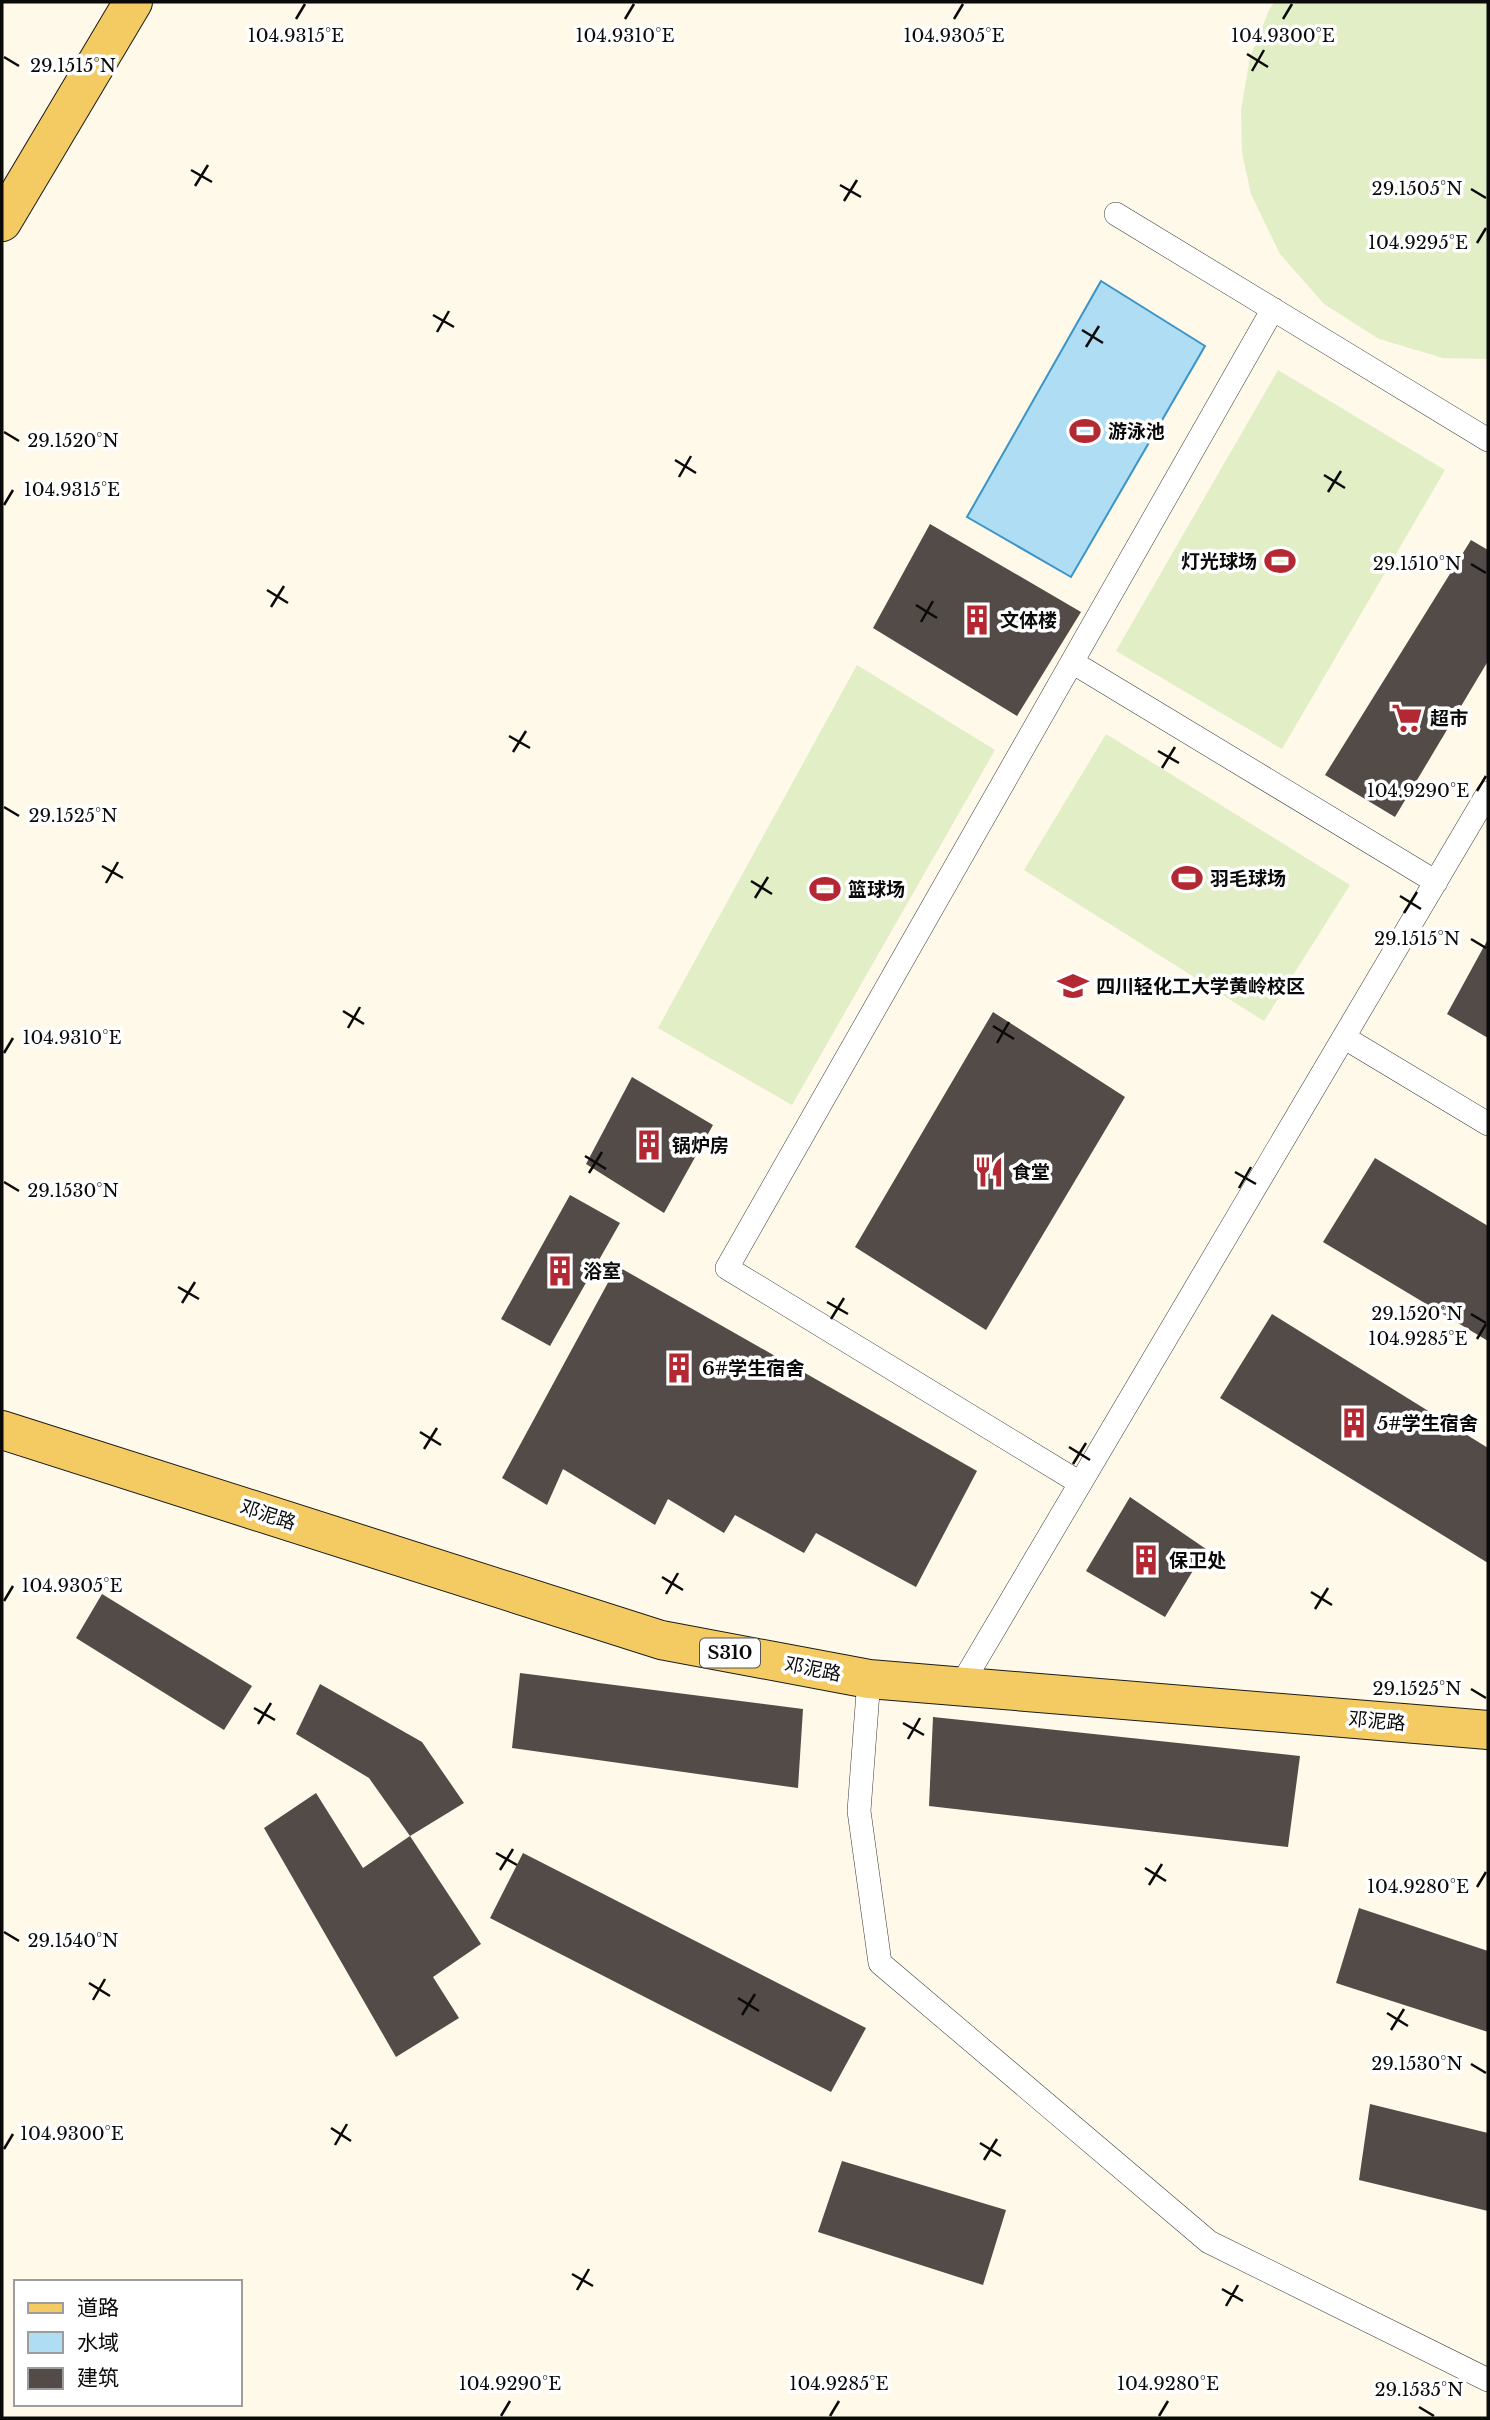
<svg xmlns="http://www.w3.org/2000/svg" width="1490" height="2420" font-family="'Libre Baskerville','Noto Sans SC',serif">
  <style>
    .pitch { fill: #e2eec6 }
    .water { fill: #afddf3; stroke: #3994c8; stroke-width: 2 }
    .building { fill: #524b47 }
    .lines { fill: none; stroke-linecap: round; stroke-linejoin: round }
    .lane-casing { stroke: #3d3d3d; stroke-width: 24 }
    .primary-casing { stroke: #1b1b1b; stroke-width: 40 }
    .lane { stroke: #fff; stroke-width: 23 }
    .primary { stroke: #f4cb63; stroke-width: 38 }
    .ticks { fill: none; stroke: #0a0a0a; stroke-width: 2.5 }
    .labels { text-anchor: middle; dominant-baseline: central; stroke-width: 7; stroke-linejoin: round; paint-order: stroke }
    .shield { fill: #fff; stroke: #545454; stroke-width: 2 }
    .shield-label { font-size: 18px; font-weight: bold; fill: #0a0a0a }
    .poi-label { font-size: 19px; font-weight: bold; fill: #0a0a0a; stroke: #fff; text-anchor: start }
    .street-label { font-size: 19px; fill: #0a0a0a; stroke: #fff }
    .ticks-label { font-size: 18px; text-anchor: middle; fill: #0a0a0a; stroke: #fff; stroke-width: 7; stroke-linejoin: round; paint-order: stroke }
  </style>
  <rect width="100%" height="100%" fill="#fef9e8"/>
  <path class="pitch" d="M1275,2H1488V359L1443,358L1379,339L1324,304L1280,254L1251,194L1242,153L1241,110L1250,57L1270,8Z
    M1278,370L1445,470L1282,749L1116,651Z
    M857,665L995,750L792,1105L658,1028Z
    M1106,734L1350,885L1264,1021L1024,870Z"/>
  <path class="water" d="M1101,281L1205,346L1071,577L967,517Z"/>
  <path class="building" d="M930,524L1081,612L1017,716L873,628Z
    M1471,540L1488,550V661L1395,817L1325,775Z
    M1488,939V1038L1447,1014Z
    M993,1012L1125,1097L986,1330L855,1247Z
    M632,1077L713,1125L664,1213L586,1164Z
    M1375,1158L1488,1226V1341L1323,1242Z
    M570,1195L620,1223L550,1346L501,1319Z
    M617,1266L977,1471L916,1587L816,1533L804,1553L735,1515L724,1533L668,1499L655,1525L563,1469L547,1505L502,1478Z
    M1272,1314L1488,1448V1563L1220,1398Z
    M1130,1497L1206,1549L1165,1617L1086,1571Z
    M102,1594L252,1686L224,1730L76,1638Z
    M520,1673L803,1709L798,1788L512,1748Z
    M320,1684L422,1742L464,1803L410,1836L369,1778L296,1734Z
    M933,1717L1300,1756L1288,1847L929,1806Z
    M316,1793L363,1868L410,1836L481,1944L433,1977L459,2018L396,2057L264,1828Z
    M523,1853L866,2028L831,2092L490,1918Z
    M1359,1908L1488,1951V2032L1336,1983Z
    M1370,2104L1488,2133V2211L1359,2180Z
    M842,2161L1006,2210L983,2285L818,2232Z"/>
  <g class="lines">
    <g class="lane-casing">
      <path id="lane" d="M1116,214L1488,440
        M1072,662L1436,882
        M1345,1038L1488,1124
        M1080,1483L727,1268L1273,309
        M869,1679L859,1811L880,1963L1209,2242L1488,2380
        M960,1687L1488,793"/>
    </g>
    <g class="primary-casing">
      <path id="primary" d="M2,222L133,2
        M2,1430L661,1640L869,1679L1488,1730"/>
    </g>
    <use href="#lane" class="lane"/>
    <use href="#primary" class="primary"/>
  </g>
  <path class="ticks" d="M296,19L305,4M625,19L634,4M954,19L963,4M1283,19L1292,4M1247,54L1268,67M4,57L19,66M1252,71L1264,50M191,170L212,182M840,185L861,197M195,186L208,165M1471,189L1486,198M844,201L857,180M1477,243L1486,228M433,315L454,327M1082,330L1103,343M437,332L449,311M1086,347L1099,326M4,432L19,441M675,460L696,473M1324,475L1345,488M679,477L691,456M1328,492L1341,471M4,505L13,490M1471,564L1486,573M267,590L288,603M916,605L937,618M271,607L284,586M921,622L933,601M509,736L530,748M1158,751L1179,763M513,752L526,731M1162,768L1175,747M1477,791L1486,776M4,807L19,816M102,866L123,878M751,881L772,894M106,883L118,862M1400,896L1421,909M755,898L768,877M1404,913L1417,892M1471,939L1486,948M343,1011L364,1024M993,1026L1014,1039M348,1028L360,1007M997,1043L1009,1022M4,1053L13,1038M585,1156L606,1169M1235,1172L1256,1184M589,1173L602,1152M4,1182L19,1191M1239,1188L1251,1167M178,1287L199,1299M827,1302L848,1314M182,1303L195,1282M1471,1314L1486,1323M831,1319L844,1298M1477,1339L1486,1324M420,1432L441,1445M1069,1447L1090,1460M424,1449L437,1428M1073,1464L1086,1443M662,1577L683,1590M1311,1592L1332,1605M666,1594L678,1573M4,1601L13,1586M1315,1609L1328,1588M1471,1689L1486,1698M254,1708L275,1720M903,1723L924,1735M258,1724L271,1703M908,1739L920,1718M496,1853L517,1865M1145,1868L1166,1881M500,1870L513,1849M1149,1885L1162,1864M1477,1887L1486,1872M4,1932L19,1941M89,1983L110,1996M738,1998L759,2011M93,2000L105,1979M1387,2013L1408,2026M742,2015L755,1994M1391,2030L1404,2009M1471,2064L1486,2073M331,2128L351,2141M980,2143L1001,2156M335,2145L347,2124M4,2149L13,2134M984,2160L997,2139M572,2274L593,2286M1222,2289L1243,2301M577,2290L589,2269M1226,2306L1238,2285M1419,2407L1434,2416M501,2416L510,2401M830,2416L839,2401M1159,2416L1168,2401"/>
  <defs>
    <g id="stadium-bare" transform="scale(2.415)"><path d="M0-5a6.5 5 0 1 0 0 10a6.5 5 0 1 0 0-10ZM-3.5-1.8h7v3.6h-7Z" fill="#b42834" stroke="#fff" stroke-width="2.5" paint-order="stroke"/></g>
    <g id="building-bare" transform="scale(2.415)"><path d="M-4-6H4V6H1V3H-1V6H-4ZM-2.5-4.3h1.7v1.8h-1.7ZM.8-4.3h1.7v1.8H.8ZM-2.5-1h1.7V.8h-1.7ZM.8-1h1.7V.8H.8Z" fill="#b42834" stroke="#fff" stroke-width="2.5" paint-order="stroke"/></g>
    <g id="supermarket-bare" transform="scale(2.415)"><path d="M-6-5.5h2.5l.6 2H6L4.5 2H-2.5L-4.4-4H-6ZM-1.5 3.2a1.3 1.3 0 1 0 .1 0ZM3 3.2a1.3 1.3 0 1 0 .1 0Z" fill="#b42834" stroke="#fff" stroke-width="2.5" paint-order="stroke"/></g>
    <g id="university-bare" transform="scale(2.415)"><path d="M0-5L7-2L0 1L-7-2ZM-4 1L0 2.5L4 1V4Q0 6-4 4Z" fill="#b42834" stroke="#fff" stroke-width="2.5" paint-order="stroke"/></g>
    <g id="restaurant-bare" transform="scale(2.415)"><path d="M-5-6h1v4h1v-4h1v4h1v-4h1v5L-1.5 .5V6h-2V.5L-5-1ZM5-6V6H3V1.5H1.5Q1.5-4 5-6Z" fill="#b42834" stroke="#fff" stroke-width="2.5" paint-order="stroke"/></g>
  </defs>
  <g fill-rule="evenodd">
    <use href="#stadium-bare" x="1085" y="431"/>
    <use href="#stadium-bare" x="1280" y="561"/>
    <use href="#building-bare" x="977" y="620"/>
    <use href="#supermarket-bare" x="1407" y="718"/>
    <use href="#stadium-bare" x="1187" y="878"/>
    <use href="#stadium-bare" x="825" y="889"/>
    <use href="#university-bare" x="1073" y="986"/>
    <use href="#building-bare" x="649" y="1145"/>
    <use href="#restaurant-bare" x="989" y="1172"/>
    <use href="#building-bare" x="560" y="1271"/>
    <use href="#building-bare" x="679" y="1368"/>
    <use href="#building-bare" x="1354" y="1423"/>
    <use href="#building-bare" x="1146" y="1560"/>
  </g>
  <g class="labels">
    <rect class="shield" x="700" y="1638.5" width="60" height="29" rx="5"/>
    <g class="shield-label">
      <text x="730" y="1653">S310</text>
    </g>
    <g class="poi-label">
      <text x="1108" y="431">游泳池</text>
      <text x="1257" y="561" text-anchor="end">灯光球场</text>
      <text x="1000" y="620">文体楼</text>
      <text x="1430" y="718">超市</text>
      <text x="1210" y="878">羽毛球场</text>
      <text x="848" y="889">篮球场</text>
      <text x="1096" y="986">四川轻化工大学黄岭校区</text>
      <text x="672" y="1145">锅炉房</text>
      <text x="1012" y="1172">食堂</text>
      <text x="583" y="1271">浴室</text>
      <text x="702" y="1368">6#学生宿舍</text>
      <text x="1377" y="1423">5#学生宿舍</text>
      <text x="1169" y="1560">保卫处</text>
    </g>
    <g class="street-label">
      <text transform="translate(268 1515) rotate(18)">邓泥路</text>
      <text transform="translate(813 1669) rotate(11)">邓泥路</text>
      <text transform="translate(1377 1721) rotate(5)">邓泥路</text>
    </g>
  </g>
  <g class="ticks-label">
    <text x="954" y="42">104.9305°E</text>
    <text x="296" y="42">104.9315°E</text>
    <text x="625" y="42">104.9310°E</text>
    <text x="1283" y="42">104.9300°E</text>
    <text x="73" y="72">29.1515°N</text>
    <text x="1417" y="195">29.1505°N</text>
    <text x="1418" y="249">104.9295°E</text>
    <text x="73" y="447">29.1520°N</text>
    <text x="72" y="496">104.9315°E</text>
    <text x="1417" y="570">29.1510°N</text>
    <text x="1418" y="797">104.9290°E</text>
    <text x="73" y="822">29.1525°N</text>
    <text x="1417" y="945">29.1515°N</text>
    <text x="72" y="1044">104.9310°E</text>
    <text x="73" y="1197">29.1530°N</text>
    <text x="1417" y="1320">29.1520°N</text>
    <text x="1418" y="1345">104.9285°E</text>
    <text x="72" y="1592">104.9305°E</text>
    <text x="1417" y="1695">29.1525°N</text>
    <text x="1418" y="1893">104.9280°E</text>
    <text x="73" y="1947">29.1540°N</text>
    <text x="1417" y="2070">29.1530°N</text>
    <text x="72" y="2140">104.9300°E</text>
    <text x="510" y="2390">104.9290°E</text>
    <text x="839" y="2390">104.9285°E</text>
    <text x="1168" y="2390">104.9280°E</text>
    <text x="1419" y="2396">29.1535°N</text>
  </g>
  <rect width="1490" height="2420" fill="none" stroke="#0a0a0a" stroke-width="7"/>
  <rect x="14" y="2280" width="228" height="126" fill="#ffffff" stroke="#9d9d9d" stroke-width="2"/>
  <rect x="28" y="2303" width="35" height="10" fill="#f4cb63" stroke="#9d9d9d" stroke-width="2"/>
  <text x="77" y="2315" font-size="21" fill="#0a0a0a">道路</text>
  <rect x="28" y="2332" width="35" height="21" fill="#afddf3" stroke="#9d9d9d" stroke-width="2"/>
  <text x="77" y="2350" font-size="21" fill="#0a0a0a">水域</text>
  <rect x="28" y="2368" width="35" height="21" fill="#524b47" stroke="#9d9d9d" stroke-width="2"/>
  <text x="77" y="2385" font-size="21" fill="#0a0a0a">建筑</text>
</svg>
